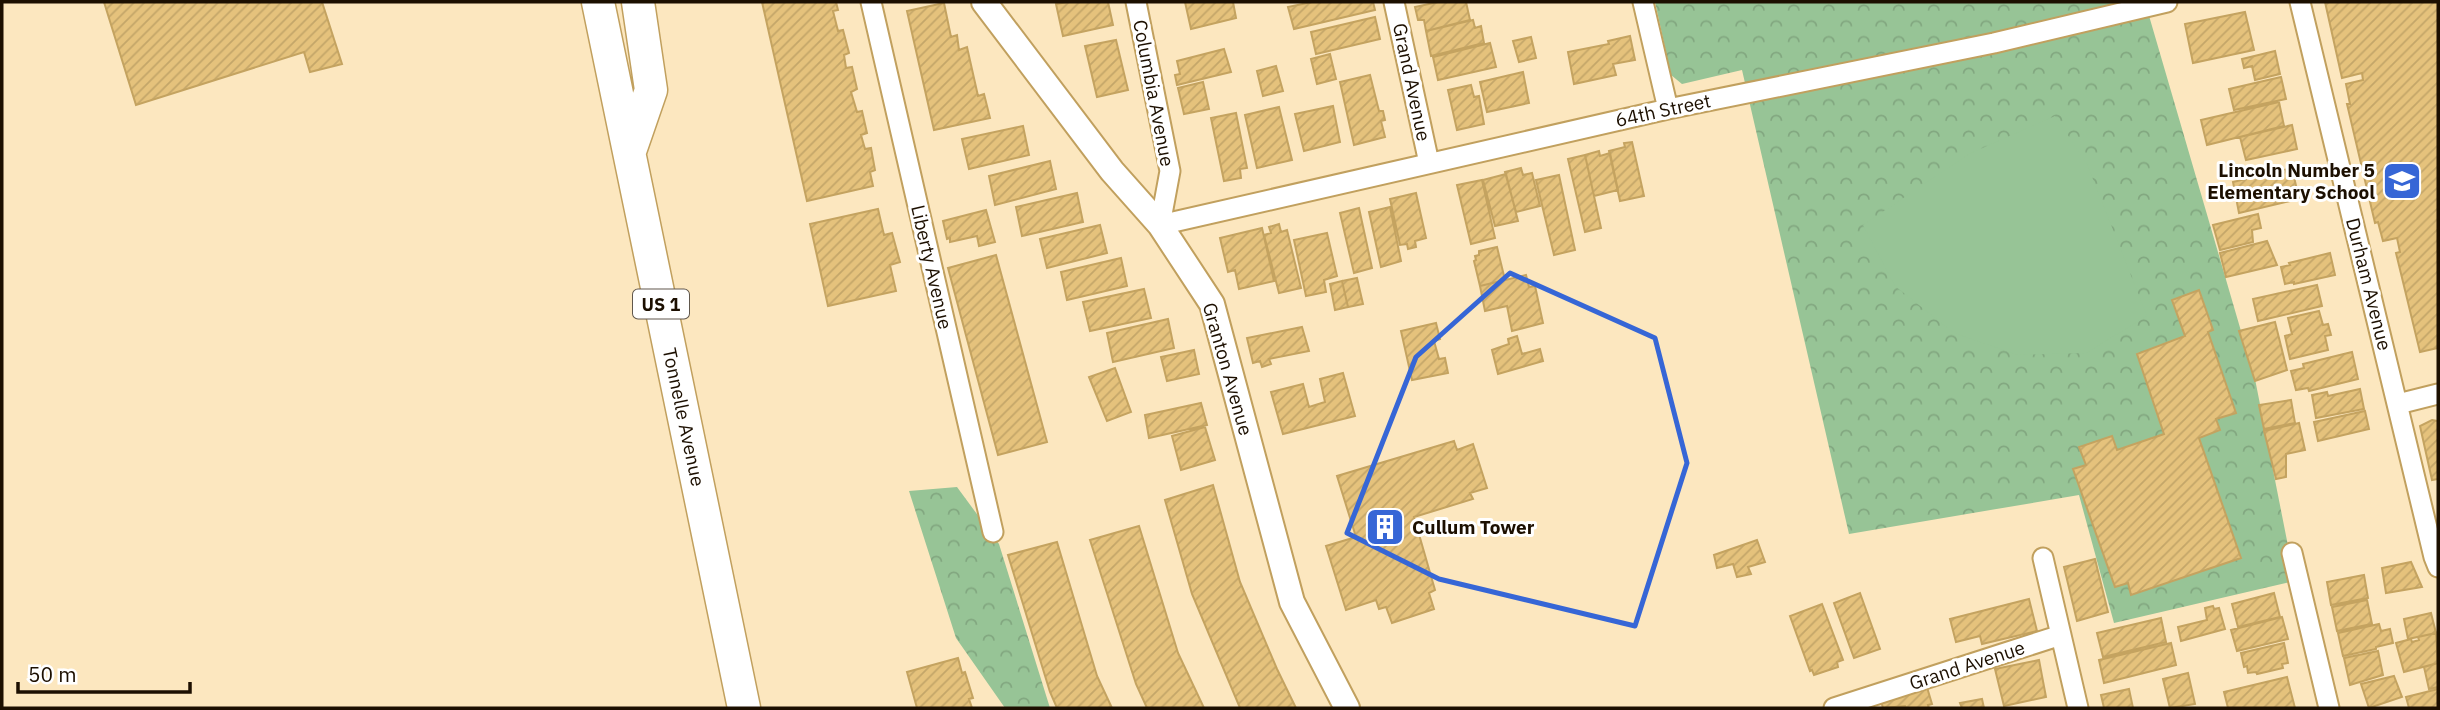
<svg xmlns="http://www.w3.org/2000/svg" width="2440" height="710" font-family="'IBM Plex Sans',sans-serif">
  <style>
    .forest { fill: url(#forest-crowns) }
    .pitch { fill: #97c496 }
    .building { fill: url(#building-hatch); stroke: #c4a360; stroke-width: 2 }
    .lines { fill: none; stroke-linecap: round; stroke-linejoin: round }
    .minor-casing { stroke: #c1a05e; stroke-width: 23 }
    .tertiary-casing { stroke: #c1a05e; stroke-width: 28 }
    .primary-casing { stroke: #c1a05e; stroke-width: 35 }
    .minor { stroke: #fff; stroke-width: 19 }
    .tertiary { stroke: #fff; stroke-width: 24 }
    .primary { stroke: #fff; stroke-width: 32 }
    .marked { fill: none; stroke: #3666d6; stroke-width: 5; stroke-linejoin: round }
    .labels { text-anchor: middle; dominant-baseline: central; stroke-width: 6; stroke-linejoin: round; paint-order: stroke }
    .shield { fill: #fff; stroke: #60574c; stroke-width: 2 }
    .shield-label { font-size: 18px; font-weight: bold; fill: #1c0f00 }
    .street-label { font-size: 19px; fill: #1c0f00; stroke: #fff }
    .poi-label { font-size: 19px; font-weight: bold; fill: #1c0f00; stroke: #fff; text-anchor: end }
  </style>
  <defs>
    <pattern id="forest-crowns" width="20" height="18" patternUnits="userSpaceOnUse" patternTransform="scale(1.75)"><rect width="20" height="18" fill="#97c496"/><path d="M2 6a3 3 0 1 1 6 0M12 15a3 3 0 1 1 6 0" fill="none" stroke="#82a780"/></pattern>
    <pattern id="building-hatch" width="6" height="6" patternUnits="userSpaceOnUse" patternTransform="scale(1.75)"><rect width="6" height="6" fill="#e5c27c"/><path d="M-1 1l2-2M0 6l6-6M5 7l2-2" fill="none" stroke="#c4a669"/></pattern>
  </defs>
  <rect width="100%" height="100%" fill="#fce7bf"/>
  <path class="forest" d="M1655,2H2145L2255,379L2295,581L2114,623L2079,495L1849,534L1742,70L1682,84L1671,75Z
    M957,487L999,544L1050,708H1005L956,638L909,491Z"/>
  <path class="pitch" d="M2055,116L2087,164L2147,316L2086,353L2018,355L1954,333L1895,286L1863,225L1969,154Z"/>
  <path class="building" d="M104,2H322L342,64L310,72L304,52L136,105Z
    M762,2H836L838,10L833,11L838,31L843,30L849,53L844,55L846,68L852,67L857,89L851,92L857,112L862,111L867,133L861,135L865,149L871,148L875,170L870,172L873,186L807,201Z
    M1068,2H1108L1113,25L1063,36L1056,4Z
    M1185,2H1233L1236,18L1191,29Z
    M1312,2H1373L1375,10L1294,29L1288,7Z
    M1438,2H1466L1470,20L1426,31L1424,20H1418L1415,7Z
    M2325,2H2438V348L2420,352L2396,253L2400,252L2397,238L2383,241L2378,222L2375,223L2347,104H2350L2346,84L2363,80L2362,73L2342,78Z
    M944,3L951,37L957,35L959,50L967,47L978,96L984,94L990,118L934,130L907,11Z
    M2245,12L2254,50L2193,63L2185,24Z
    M1375,17L1380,39L1316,54L1311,32Z
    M1473,20L1475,28L1481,26L1484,43L1431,56L1426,31Z
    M1630,36L1635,60L1613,64L1616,75L1574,84L1568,52L1609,44L1608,41Z
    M1531,37L1536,58L1519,62L1513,41Z
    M1116,40L1128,90L1097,97L1085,46Z
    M1490,43L1496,67L1438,80L1433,57Z
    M1224,49L1231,72L1177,85L1175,75L1180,74L1177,61Z
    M2275,51L2280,74L2255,80L2252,66L2244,68L2242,59Z
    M1330,54L1336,79L1317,84L1311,59Z
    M1276,66L1283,91L1263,96L1257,71Z
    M1523,72L1529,103L1487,112L1480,82Z
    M1370,75L1379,111H1383L1385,120L1381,121L1385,137L1354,145L1340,82Z
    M2281,77L2286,99L2234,110L2229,89Z
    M1203,82L1209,109L1184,114L1178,88Z
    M1471,85L1474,97L1479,96L1484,124L1457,130L1448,90Z
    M2279,102L2284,126L2207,145L2201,120Z
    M1333,106L1340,142L1304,151L1295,114Z
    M1279,107L1292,160L1257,168L1245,115Z
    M1236,113L1247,168L1240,169L1241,178L1224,181L1211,118Z
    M2292,125L2297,149L2246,160L2240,137Z
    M1023,126L1029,155L969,169L962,139Z
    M1632,142L1644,196L1620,201L1609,151L1625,147L1624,143Z
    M1599,151L1600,156L1610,153L1618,190L1594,196L1585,155Z
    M1585,155L1601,228L1585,232L1568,159Z
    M1050,161L1056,189L995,205L989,176Z
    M1521,168L1523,175L1532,173L1540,206L1516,212L1505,172Z
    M2292,168L2299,199L2239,213L2233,182Z
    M1506,174L1518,221L1495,226L1483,180Z
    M1559,175L1575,250L1554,255L1536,180Z
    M1482,180L1495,238L1471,244L1457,185Z
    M1077,193L1083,222L1022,236L1016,207Z
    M1416,193L1426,238L1415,241L1416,247L1408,249L1407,244L1400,245L1390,199Z
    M1390,207L1401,261L1381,267L1369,212Z
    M1359,208L1372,268L1354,273L1340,213Z
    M878,209L884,235L892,233L900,262L890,265L896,291L828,306L810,224Z
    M986,210L995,242L979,246L977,236L950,242V238L947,239L943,221Z
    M2258,214L2261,228L2252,230L2253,242L2220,250L2213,225Z
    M1279,224L1281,232L1287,230L1301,288L1279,293L1264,235L1271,233L1269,227Z
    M1100,225L1107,253L1047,268L1040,239Z
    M1262,228L1274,281L1239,289L1235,270L1228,272L1220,238Z
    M1327,233L1337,276L1324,280L1326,292L1306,296L1294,240Z
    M2267,241L2277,265L2226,277L2220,253Z
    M1497,247L1505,280L1480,286L1474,261L1476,260L1475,256L1479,255V251Z
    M2330,253L2335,275L2294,284V282L2285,284L2281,267L2290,265L2289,263Z
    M996,255L1047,442L998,455L948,268Z
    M1121,258L1127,286L1067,300L1061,272Z
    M1526,275L1529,287L1535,286L1543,323L1512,331L1507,306L1485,311L1480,286Z
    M1357,278L1363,304L1348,307L1342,281Z
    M1342,281L1348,307L1335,310L1330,284Z
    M2317,285L2322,306L2258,321L2253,299Z
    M1144,289L1151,318L1090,331L1083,302Z
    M2199,290L2213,330L2208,332L2236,413L2216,419L2220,430L2199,438L2241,558L2131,595L2128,583L2115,587L2073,469L2086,465L2079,447L2112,436L2117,450L2164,434L2137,354L2185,336L2172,300Z
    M2319,311L2323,325L2328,324L2331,335L2325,336L2328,350L2290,359L2285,336L2292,334L2288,318Z
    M1168,319L1174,348L1113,362L1107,333Z
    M2275,322L2287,370L2255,381L2239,331Z
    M1436,323L1440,339L1434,341L1439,359L1445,358L1448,373L1412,380L1401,331Z
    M1302,327L1309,351L1269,359L1271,364L1262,367L1260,361L1253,363L1247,338Z
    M1517,336L1522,354L1540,349L1543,361L1498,374L1492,350L1509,344L1508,339Z
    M1194,350L1199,374L1167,381L1161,357Z
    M2352,352L2358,379L2309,391L2308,388L2296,390L2291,371L2304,368L2303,364Z
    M1115,368L1131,412L1107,421L1089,377Z
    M1343,373L1355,416L1283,434L1271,392L1303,384L1309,407L1325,402L1320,379Z
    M2360,389L2364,409L2316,418L2312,395L2327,392L2328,396Z
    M2291,400L2295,423L2264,429L2259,405Z
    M1201,403L1207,425L1149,438L1145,415Z
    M2365,411L2369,429L2318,441L2314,422Z
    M2432,420L2438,421V479L2432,480L2420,426Z
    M2299,423L2305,450L2286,454V477L2276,479L2264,431Z
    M1205,427L1215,460L1181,470L1172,436Z
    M1454,441L1457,450L1473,444L1487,488L1470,493L1473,499L1414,517L1435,590L1429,593L1434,609L1392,623L1386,607L1379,609L1376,600L1346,610L1326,546L1356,537L1337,476Z
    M1213,485L1240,582L1277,669L1296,708H1240L1192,594L1165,500Z
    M1139,526L1178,653L1204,708H1147L1136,684L1090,540Z
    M1757,540L1765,562L1748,567L1751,574L1737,577L1733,564L1717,568L1714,555Z
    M1057,542L1097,676L1112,708H1057L1050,692L1008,555Z
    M2095,559L2108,612L2077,621L2064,567Z
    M2411,562L2422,587L2386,593L2382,568Z
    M2364,575L2368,598L2331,605L2327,582Z
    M1860,593L1880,649L1854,658L1834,603Z
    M2274,593L2280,617L2238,627L2232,604Z
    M2029,599L2037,631L1982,644L1980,636L1956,642L1950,619Z
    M2367,600L2372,624L2337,631L2332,607Z
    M1822,604L1843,660L1837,662L1838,667L1814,675L1812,670L1810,671L1790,616Z
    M2213,606L2214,609L2219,608L2225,629L2181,641L2178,627L2207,620L2205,608Z
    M2431,613L2436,633L2408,639L2404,619Z
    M2282,617L2288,639L2237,651L2231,630Z
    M2161,618L2166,642L2103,657L2097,633Z
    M2379,624L2381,631L2390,629L2393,643L2376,647V649L2343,656L2338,633Z
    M2436,633L2438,663L2404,672L2396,643L2411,639L2412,642L2419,640L2418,637Z
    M2171,643L2176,665L2104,683L2099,660Z
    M2284,643L2288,663L2282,664L2283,668L2257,674L2256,672L2248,673L2247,666L2244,667L2241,653Z
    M2378,651L2383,675L2350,685L2344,658Z
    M958,658L962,673L965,672L973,698L969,699L972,708H917L907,672Z
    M2039,660L2046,697L2004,706L1995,669Z
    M2438,663V687L2429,689L2424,667Z
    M2188,673L2195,704L2170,708L2163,679Z
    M2394,676L2402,697L2369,708L2361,684Z
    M2287,677L2295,708H2228L2224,692Z
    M1926,684L1932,704L1928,705L1929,708H1906L1905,706L1883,708L1880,698Z
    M2129,689L2133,708H2104L2101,695Z
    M2438,689V708H2409L2406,697Z
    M1982,699L1984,708H1962L1960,703Z"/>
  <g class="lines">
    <g class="minor-casing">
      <path id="minor" d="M871,2L993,532
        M1136,2L1170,171L1160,225L1668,109L1994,43L2167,2
        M1394,2L1429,163
        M1643,2L1668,109
        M2300,2L2434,557L2438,567
        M2398,404L2438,394
        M2292,553L2329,708
        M2043,558L2078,708
        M1834,708L2061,635"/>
    </g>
    <g class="tertiary-casing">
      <path id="tertiary" d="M984,2L1112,171L1160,225L1212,304L1292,602L1347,708"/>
    </g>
    <g class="primary-casing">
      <path id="primary" d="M598,2L744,708
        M630,151L651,90L638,2"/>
    </g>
    <use href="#minor" class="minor"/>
    <use href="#tertiary" class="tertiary"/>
    <use href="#primary" class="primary"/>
  </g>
  <path class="marked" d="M1510,273L1655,338L1687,463L1635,626L1439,579L1347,533L1416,357Z"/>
  <defs>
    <g id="school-square" transform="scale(2.0125)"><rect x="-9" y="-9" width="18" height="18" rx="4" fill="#3666d6" stroke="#fff"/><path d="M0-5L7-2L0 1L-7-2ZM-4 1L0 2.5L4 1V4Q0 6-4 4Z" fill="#fff"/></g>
    <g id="building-square" transform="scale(2.0125)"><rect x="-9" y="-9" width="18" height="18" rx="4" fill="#3666d6" stroke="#fff"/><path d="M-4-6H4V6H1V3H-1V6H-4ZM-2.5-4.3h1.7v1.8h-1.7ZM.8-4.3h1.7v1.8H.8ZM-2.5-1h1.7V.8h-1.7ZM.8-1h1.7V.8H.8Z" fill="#fff"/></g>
  </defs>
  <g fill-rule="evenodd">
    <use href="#school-square" x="2402" y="181"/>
    <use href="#building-square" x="1385" y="527"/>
  </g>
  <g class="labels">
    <rect class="shield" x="633" y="289.5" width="56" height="29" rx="5"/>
    <g class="shield-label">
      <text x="661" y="304">US 1</text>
    </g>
    <g class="street-label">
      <text transform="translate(1412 82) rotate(78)">Grand Avenue</text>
      <text transform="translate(1154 93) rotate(79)">Columbia Avenue</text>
      <text transform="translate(1663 110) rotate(-12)">64th Street</text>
      <text transform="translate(932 267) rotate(77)">Liberty Avenue</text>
      <text transform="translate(2369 284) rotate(76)">Durham Avenue</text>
      <text transform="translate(1228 369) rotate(74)">Granton Avenue</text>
      <text transform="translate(684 417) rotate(78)">Tonnelle Avenue</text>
      <text transform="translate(1967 665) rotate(-18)">Grand Avenue</text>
    </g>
    <g class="poi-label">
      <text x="2375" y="170">Lincoln Number 5<tspan x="2375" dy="22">Elementary School</tspan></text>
      <text x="1412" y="527" text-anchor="start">Cullum Tower</text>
    </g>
  </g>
  <rect width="2440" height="710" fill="none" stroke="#1c0f00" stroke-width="7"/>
  <path d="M18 682v10h172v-10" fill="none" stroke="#1c0f00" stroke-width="3.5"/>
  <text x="28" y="682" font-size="21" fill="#1c0f00" stroke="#ffffff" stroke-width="5" paint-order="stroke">50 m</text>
</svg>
